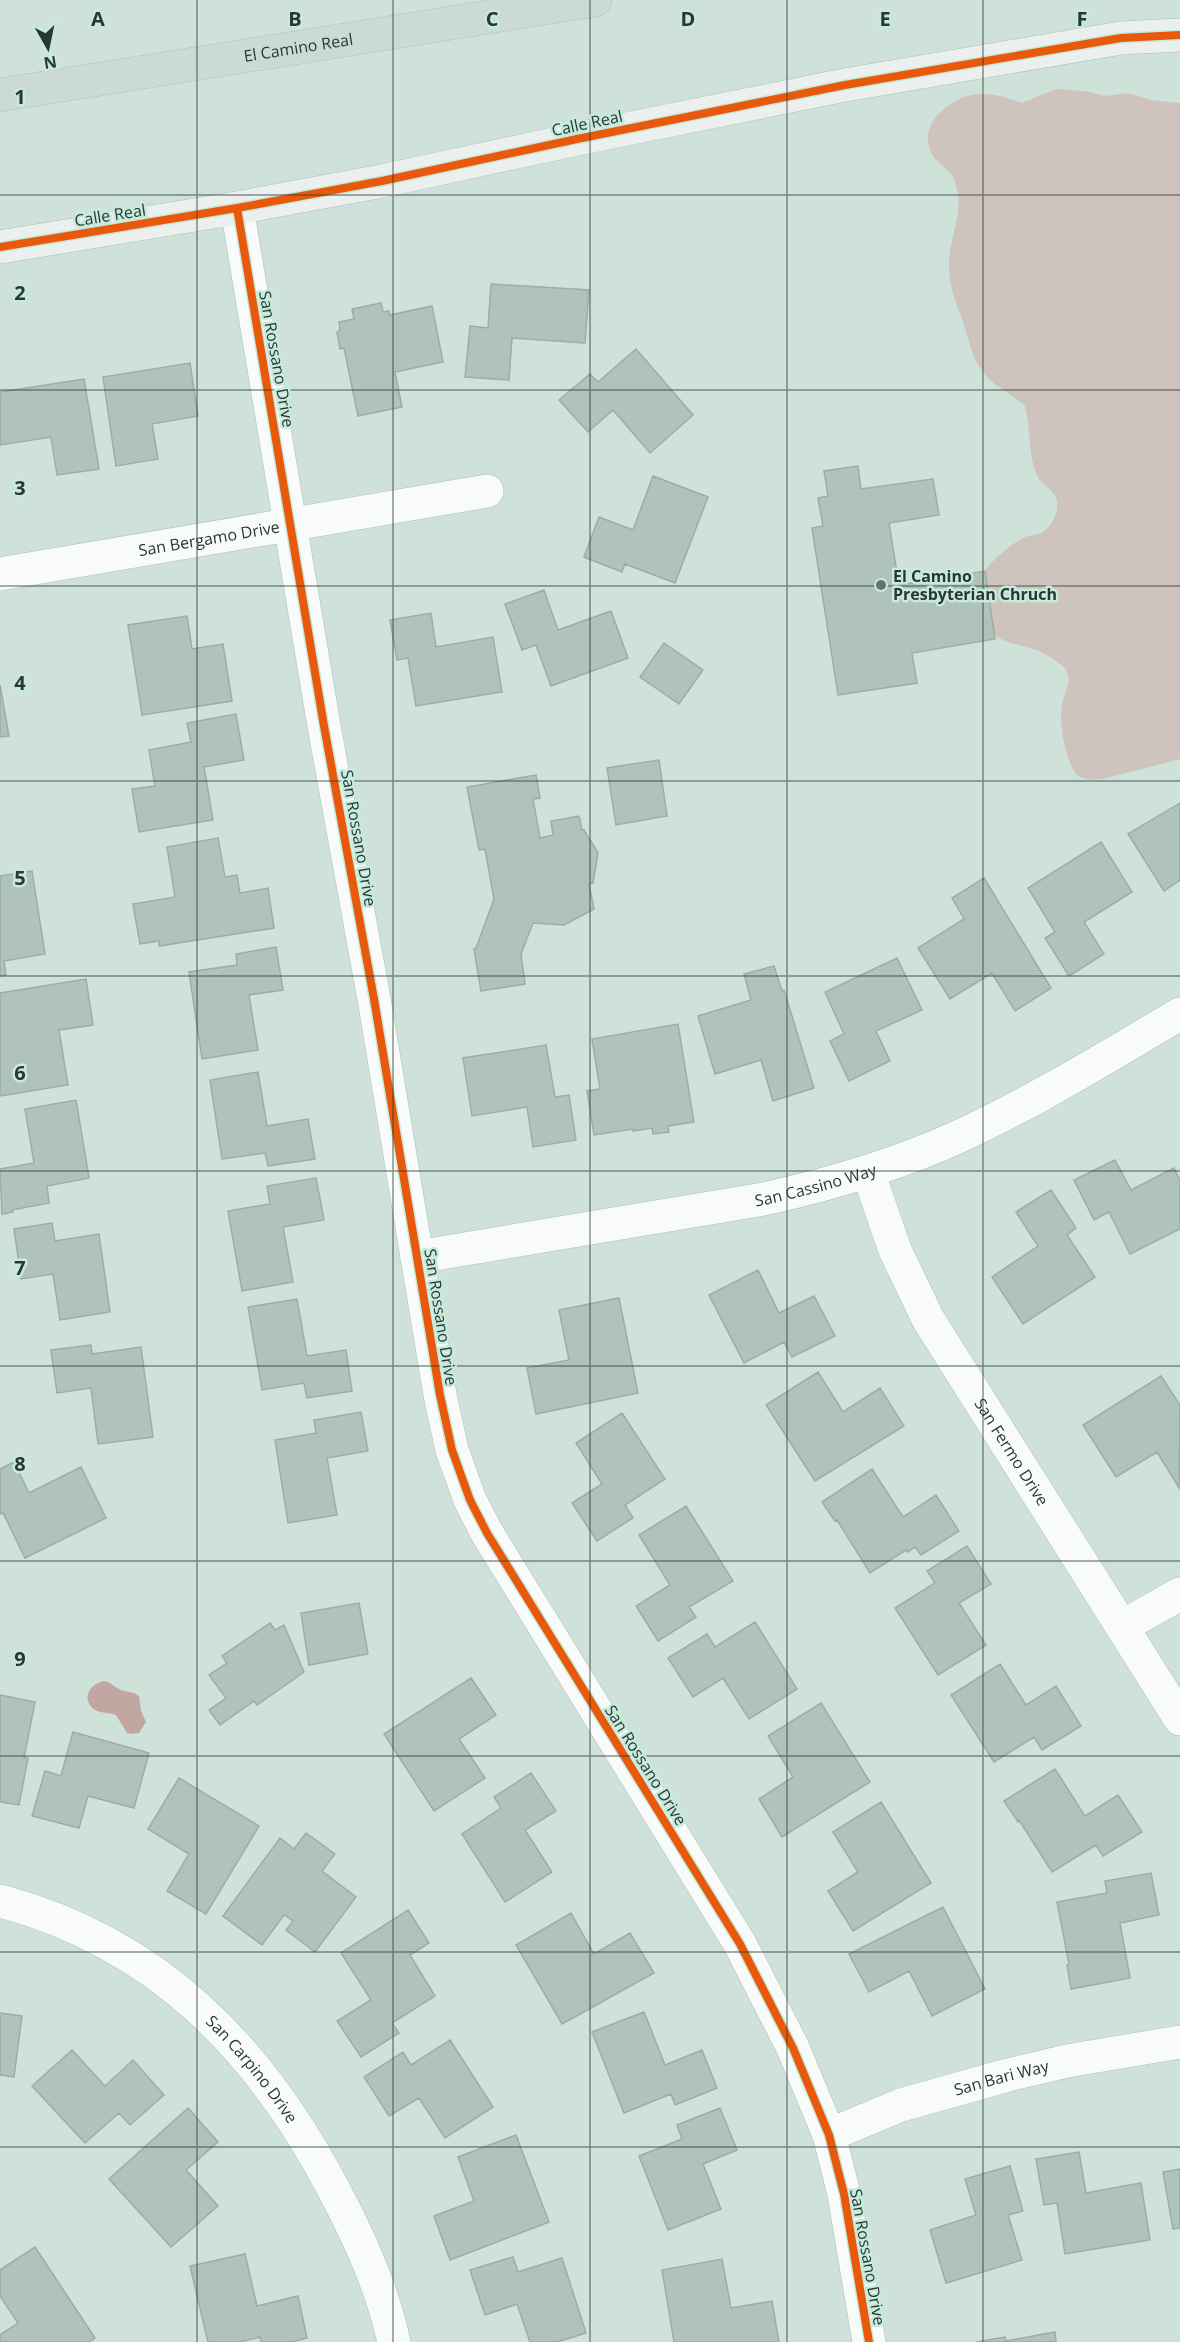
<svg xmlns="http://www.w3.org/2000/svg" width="1180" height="2342" font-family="'Open Sans',sans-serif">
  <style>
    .green { fill: #cfc3be }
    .water { fill: #c2a6a1 }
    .building { fill: #b0c3bb; stroke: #9daca6; stroke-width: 1.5 }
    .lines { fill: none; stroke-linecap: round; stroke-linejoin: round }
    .street-casing { stroke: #aebeb7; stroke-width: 34 }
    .secondary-casing { stroke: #aebeb7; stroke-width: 34 }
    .highway-casing { stroke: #b4beba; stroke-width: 34 }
    .street { stroke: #f8fbf9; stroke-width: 33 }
    .secondary { stroke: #ebf0ee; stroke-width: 33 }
    .highway { stroke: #ccdad5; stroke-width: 33 }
    .cycleway-casing { stroke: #c6eadb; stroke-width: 11 }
    .cycleway { stroke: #e8590c; stroke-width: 8 }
    .grid { fill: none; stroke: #2a3833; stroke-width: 1.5; stroke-opacity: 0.55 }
    .poi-dot { fill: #63746d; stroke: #c6eadb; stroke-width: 2 }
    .labels { text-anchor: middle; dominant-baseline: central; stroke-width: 5; stroke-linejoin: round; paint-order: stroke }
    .street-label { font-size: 16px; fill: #2a3833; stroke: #c6eadb }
    .poi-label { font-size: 16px; font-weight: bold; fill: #2a3833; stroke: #c6eadb; text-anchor: start }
    .grid-label { font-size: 20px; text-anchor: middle; font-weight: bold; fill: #2a3833; stroke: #c6eadb; stroke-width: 5; stroke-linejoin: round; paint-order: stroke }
  </style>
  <rect width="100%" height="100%" fill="#cee2da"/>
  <path class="green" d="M1056,89L1085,91L1105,96L1128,93L1151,100L1180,103V759L1103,779C1096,779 1087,781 1080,777C1066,769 1058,720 1062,705C1064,692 1073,683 1066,670C1064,666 1057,662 1053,659C1039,649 1027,647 1011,643C984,636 980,609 979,584C979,569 1012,543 1025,537C1031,535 1038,535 1043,532C1050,527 1056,517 1057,509C1060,488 1042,490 1036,473C1028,454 1031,428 1025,406C1013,395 999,389 988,378C971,360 969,338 961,316C955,300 949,285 949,267C948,243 961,220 958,195C955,165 937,169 930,150C919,122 952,97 977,94C993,93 1007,98 1022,103Z"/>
  <path class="water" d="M105,1681C111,1683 113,1686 119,1689C126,1693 132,1690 139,1696L141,1711L146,1722L139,1733L133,1734L127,1733L116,1715C110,1713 103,1713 97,1711C80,1702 88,1683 105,1681Z"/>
  <path class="building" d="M491,284L589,290L585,343L512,338L509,380L465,377L470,326L488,328Z
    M381,303L383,312L389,311L390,315L432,306L443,362L395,372L402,407L358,416L344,348L340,349L337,332L340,330L339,322L354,319L352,309Z
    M636,349L693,415L650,453L613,410L588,432L559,400L590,374L598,382Z
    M190,363L198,416L152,424L158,459L116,466L103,377Z
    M84,379L99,469L57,475L51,437L0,445V392Z
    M858,466L861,489L933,479L939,515L889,523L899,585L985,571L995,639L912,653L917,683L838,695L812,528L823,526L818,498L828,496L824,471Z
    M653,476L708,497L675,583L625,564L622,572L584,557L599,517L633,530Z
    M544,590L558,630L611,611L628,658L551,686L536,645L522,650L505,604Z
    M431,613L436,647L493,637L502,692L416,706L408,658L397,660L390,620Z
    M187,616L192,649L223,644L232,701L142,715L128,625Z
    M664,643L703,670L679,704L640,677Z
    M0,685L9,736L0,737Z
    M236,714L244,760L204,767L213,820L139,832L132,789L155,786L149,750L191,742L187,723Z
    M659,760L667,816L616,825L607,768Z
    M536,775L540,798L533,799L540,838L553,835L551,821L579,816L582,830H584L598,853L593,883L589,884L594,909L564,925L533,923L521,954L525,984L481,991L474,949L476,948L494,899L485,849L479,850L467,787Z
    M1180,803V880L1164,891L1128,834Z
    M218,838L225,877L237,875L240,893L268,888L274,928L159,946V941L140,944L133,904L175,897L167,847Z
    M1101,842L1132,892L1084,922L1104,954L1069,976L1045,938L1055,932L1028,888Z
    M32,871L45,954L4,961L6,975L0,976V876Z
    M984,878L1051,988L1015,1011L992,973L950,999L918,948L964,919L952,898Z
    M276,947L283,990L249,995L258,1050L202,1059L189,972L237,965L236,954Z
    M897,958L922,1010L876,1031L890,1061L849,1081L830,1041L844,1034L825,992Z
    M774,966L782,991L784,990L814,1088L773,1101L761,1060L715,1074L698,1016L751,1000L744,974Z
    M86,979L93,1025L59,1030L68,1085L0,1096V993Z
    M678,1024L694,1122L668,1126L669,1132L653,1134L652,1128L633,1131V1129L594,1135L587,1091L600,1089L592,1039Z
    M546,1045L555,1097L569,1095L576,1140L533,1147L527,1107L472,1116L463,1058Z
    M258,1072L267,1126L308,1119L315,1159L268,1166L265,1153L222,1159L210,1080Z
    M76,1100L89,1178L47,1186L49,1203L12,1210L13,1212L2,1214L0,1169L34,1163L25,1109Z
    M1115,1160L1131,1190L1174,1168L1180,1180V1229L1130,1254L1109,1212L1094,1220L1074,1180Z
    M316,1178L324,1220L283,1227L293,1282L242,1291L228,1211L270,1204L267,1186Z
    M1051,1190L1076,1228L1067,1235L1095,1277L1023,1324L992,1277L1038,1246L1016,1212Z
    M52,1223L55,1241L99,1234L110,1312L60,1320L53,1274L21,1279L14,1229Z
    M758,1270L779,1313L814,1296L835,1336L792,1357L784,1342L744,1363L709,1295Z
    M619,1298L638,1393L536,1414L527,1368L569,1360L559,1310Z
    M297,1299L307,1356L346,1350L352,1391L307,1398L304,1383L262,1390L248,1307Z
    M91,1345L92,1354L141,1347L153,1437L98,1444L91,1388L57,1393L51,1350Z
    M818,1372L843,1412L880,1388L904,1426L815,1481L766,1405Z
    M1161,1376L1180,1405L1179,1488L1157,1452L1116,1477L1083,1425Z
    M361,1412L368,1451L327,1458L337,1515L288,1523L275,1440L316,1433L314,1420Z
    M622,1413L665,1479L625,1505L633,1518L597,1541L572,1503L602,1484L576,1443Z
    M14,1462L29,1493L81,1467L106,1518L25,1558L3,1513L0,1514V1469Z
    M872,1469L903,1517L936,1495L959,1531L921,1555L915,1547L908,1552L906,1550L870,1573L837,1520L835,1521L822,1502Z
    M686,1506L733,1581L689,1607L696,1617L658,1641L636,1606L670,1585L639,1535Z
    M967,1546L991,1584L959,1603L986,1645L938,1675L895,1608L935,1583L927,1571Z
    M359,1603L368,1654L309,1665L301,1613Z
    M755,1622L797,1689L749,1719L723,1678L693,1697L668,1658L707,1634L715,1647Z
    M270,1623L275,1630L284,1625L304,1672L257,1705L254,1701L220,1725L209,1710L226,1698L209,1675L227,1663L222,1656Z
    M1000,1664L1026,1705L1056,1686L1081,1726L1042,1750L1034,1737L994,1762L951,1695Z
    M471,1678L496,1715L459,1739L485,1778L434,1811L384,1734Z
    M0,1695L35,1702L24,1758H28L19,1805L0,1802Z
    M821,1703L870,1782L782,1837L759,1799L793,1777L768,1736Z
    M73,1732L149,1753L134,1808L88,1796L79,1828L32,1816L45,1771L61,1776Z
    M1055,1769L1085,1816L1118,1795L1142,1832L1103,1856L1096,1845L1052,1872L1019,1820L1018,1822L1004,1801Z
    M531,1773L556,1811L525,1830L552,1872L505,1902L462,1834L501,1808L494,1797Z
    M179,1778L259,1826L206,1914L167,1891L189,1854L148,1829Z
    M881,1802L931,1883L853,1931L828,1891L858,1872L833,1832Z
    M306,1833L335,1854L322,1871L356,1897L315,1952L286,1930L293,1921L284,1915L262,1945L223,1916L280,1838L294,1849Z
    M1151,1873L1159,1915L1120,1923L1130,1978L1071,1989L1067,1965L1069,1964L1057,1902L1107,1893L1105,1881Z
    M943,1907L985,1989L932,2016L909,1971L869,1992L849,1954Z
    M408,1910L429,1943L410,1955L435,1996L392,2023L399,2033L361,2057L337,2021L371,2000L341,1953Z
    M571,1913L594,1954L630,1933L654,1973L562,2024L516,1945Z
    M644,2012L665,2065L702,2050L717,2088L675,2105L671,2094L624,2113L592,2032Z
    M0,2013L22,2016L14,2077L0,2075Z
    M450,2040L493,2107L445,2138L419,2098L389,2116L364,2077L403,2052L411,2065Z
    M72,2050L105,2086L133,2060L164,2095L130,2125L119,2113L85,2143L32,2086Z
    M188,2108L218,2142L186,2170L218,2206L171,2247L109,2179Z
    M720,2108L737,2150L703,2164L721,2209L668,2230L639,2156L682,2139L677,2125Z
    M516,2135L549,2222L450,2260L434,2216L474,2201L458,2157Z
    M1079,2152L1086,2193L1141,2183L1150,2240L1065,2254L1057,2203L1044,2205L1036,2159Z
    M1010,2166L1023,2211L1008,2215L1022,2260L946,2283L930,2230L976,2215L965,2179Z
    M1180,2169V2228L1173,2229L1163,2172Z
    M35,2247L95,2338L89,2342H0V2335L18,2323L0,2296V2270Z
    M245,2254L257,2306L298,2296L307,2338L292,2342H261L260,2337L240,2342H208L190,2266Z
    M513,2257L518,2272L562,2258L586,2333L557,2342H530L517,2304L485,2315L470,2270Z
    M722,2259L731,2308L772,2301L779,2342H674L662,2270Z
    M1055,2332L1056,2342H976L1005,2337L1006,2341Z"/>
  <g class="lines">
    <g class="street-casing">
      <g id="street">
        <path d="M237,208L324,726L374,999L440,1395L452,1450L470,1500L487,1533L740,1944L793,2048L829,2135L844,2194L869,2342"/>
        <path id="s1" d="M0,574L487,491"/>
        <path id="s2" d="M868,1172L895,1250L928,1319L1180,1719"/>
        <path id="s3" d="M417,1257L764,1199C831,1184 897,1165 960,1136C1036,1101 1108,1056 1180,1014"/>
        <path d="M1123,1626L1180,1594"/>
        <path id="s4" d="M0,1901C158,1943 260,2049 334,2190C360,2239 382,2288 394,2342"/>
        <path id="s5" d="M829,2135L901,2105L1008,2075L1067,2061L1180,2042"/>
      </g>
    </g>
    <g class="secondary-casing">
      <path id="secondary" d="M0,247L237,208L382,181L577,139L845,85L1121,38L1180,35"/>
    </g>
    <g class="highway-casing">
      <g id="highway">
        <path id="s6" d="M0,95L595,0"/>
      </g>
    </g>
    <use href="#street" class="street"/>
    <use href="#secondary" class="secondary"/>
    <use href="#highway" class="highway"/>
    <g class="cycleway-casing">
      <path id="cycleway" d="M237,208L324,726L374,999L440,1395L452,1450L470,1500L487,1533L740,1944L793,2048L829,2135L844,2194L869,2342
        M0,247L237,208L382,181L577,139L845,85L1121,38L1180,35"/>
    </g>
    <use href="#cycleway" class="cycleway"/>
  </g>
  <path class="grid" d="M197,0V2342M393,0V2342M590,0V2342M787,0V2342M983,0V2342M0,195H1180M0,390H1180M0,586H1180M0,781H1180M0,976H1180M0,1171H1180M0,1366H1180M0,1561H1180M0,1756H1180M0,1952H1180M0,2147H1180"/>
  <circle class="poi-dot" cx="881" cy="585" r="6"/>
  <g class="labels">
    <g class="street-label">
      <text stroke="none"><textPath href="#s6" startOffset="302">El Camino Real</textPath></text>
      <text transform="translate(587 123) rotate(-12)">Calle Real</text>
      <text transform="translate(110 215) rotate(-9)">Calle Real</text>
      <text transform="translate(277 359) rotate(80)">San Rossano Drive</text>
      <text stroke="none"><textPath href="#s1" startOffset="212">San Bergamo Drive</textPath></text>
      <text transform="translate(359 838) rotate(80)">San Rossano Drive</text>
      <text stroke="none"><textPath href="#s3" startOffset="405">San Cassino Way</textPath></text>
      <text transform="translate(441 1317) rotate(81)">San Rossano Drive</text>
      <text stroke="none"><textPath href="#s2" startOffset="316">San Fermo Drive</textPath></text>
      <text transform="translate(646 1765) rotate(58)">San Rossano Drive</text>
      <text stroke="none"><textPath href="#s4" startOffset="309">San Carpino Drive</textPath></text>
      <text stroke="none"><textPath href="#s5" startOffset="182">San Bari Way</textPath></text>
      <text transform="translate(868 2257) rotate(80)">San Rossano Drive</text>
    </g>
    <g class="poi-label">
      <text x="893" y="576">El Camino<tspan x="893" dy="18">Presbyterian Chruch</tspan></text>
    </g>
  </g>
  <g class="grid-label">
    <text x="98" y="26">A</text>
    <text x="295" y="26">B</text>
    <text x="492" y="26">C</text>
    <text x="688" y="26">D</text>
    <text x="885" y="26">E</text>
    <text x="1082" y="26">F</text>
    <text x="20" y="104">1</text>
    <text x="20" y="300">2</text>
    <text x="20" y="495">3</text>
    <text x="20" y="690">4</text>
    <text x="20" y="885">5</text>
    <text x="20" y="1080">6</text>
    <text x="20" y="1275">7</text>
    <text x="20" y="1471">8</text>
    <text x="20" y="1666">9</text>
  </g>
  <g transform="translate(48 48) rotate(171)" stroke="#c6eadb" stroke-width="4.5" paint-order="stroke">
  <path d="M0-4.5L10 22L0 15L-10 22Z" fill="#2a3833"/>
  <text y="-9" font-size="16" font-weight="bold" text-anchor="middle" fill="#2a3833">N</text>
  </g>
</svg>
